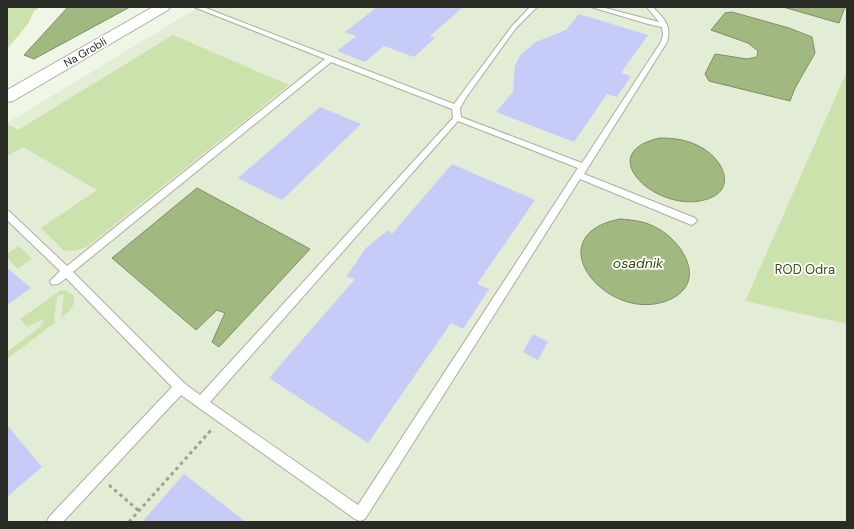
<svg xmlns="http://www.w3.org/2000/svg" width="854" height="529" font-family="'DM Sans',sans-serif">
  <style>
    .built { fill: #e3ecd5 }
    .green { fill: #cce2ac }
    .water { fill: #a2b881; stroke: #7e8e65 }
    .building { fill: #c6cbf8 }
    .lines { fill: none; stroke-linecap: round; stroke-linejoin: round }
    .service-casing { stroke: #a9afa0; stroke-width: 2 }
    .tertiary-casing { stroke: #a9afa0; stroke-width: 2 }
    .path { stroke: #9da296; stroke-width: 3; stroke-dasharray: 3.5 3.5; stroke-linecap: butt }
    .service { fill: #fff; fill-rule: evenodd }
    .tertiary { fill: #fff; fill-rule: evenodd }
    .labels { text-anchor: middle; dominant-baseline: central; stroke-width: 3.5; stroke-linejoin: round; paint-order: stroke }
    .far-street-label { font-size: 11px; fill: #292b25; stroke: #fff }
    .park-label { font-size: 13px; fill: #394c0f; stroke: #fff }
    .water-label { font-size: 14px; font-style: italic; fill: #36480a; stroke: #fff }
  </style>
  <rect width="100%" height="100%" fill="#eff6e6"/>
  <path class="built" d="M199,7H847V71L745,300L847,324V522H7V123Z"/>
  <path class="green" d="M7,7H40L34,11L28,24L7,49Z
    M173,35L289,85L87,247L74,251L63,250L41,228L97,190L23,147L7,156V124L18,130Z
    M847,71V324L745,301Z
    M19,246L32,259L18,269L7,258V254Z
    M61,290L67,291L74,296C76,306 69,312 61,318L64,294L57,296L54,321L56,322L7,359V352L41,326L40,325L44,322L42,320L45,318L27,327L20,319Z"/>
  <path class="water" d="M68,7H130L34,59L24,55Z
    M783,7H845L839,23Z
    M732,12L789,28L812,37L815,53L795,88L790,101L709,81L705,74L715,54L747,59L757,57L758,51L748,43L711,30L725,13Z
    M660,138C675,138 690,140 704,149C725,162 737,192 704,200C657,213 591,153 660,138Z
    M197,188L310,249L219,347L212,342L225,313L217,310L196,330L112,258Z
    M620,219C632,220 644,221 655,227C682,240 708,281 671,299C610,328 533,236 620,219Z"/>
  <path class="building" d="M377,7H463L430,36L435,38L414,57L384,46L365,62L337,51L356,36L345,32Z
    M579,14L648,35L621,73L631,76L617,97L607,94L574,142L496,112L513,92L515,66L521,54L536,42L566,30Z
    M320,107L361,124L282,200L238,178Z
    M452,164L535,200L477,284L489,289L463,329L451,323L368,443L269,378L355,279L346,277L366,248L388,230L392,234Z
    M7,268L31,288L7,305Z
    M533,334L548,342L538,360L523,352Z
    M7,425L42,467L7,497Z
    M184,474L246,522H142Z"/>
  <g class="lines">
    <g class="service-casing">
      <path id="service" d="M194,7H203L454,104L512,26L530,7H537L516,28L467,96L460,108L461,117L582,163L661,42L663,35L662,27L648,24L591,7H601L659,22L647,7H653C664,19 672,25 667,42L584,174L695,218L697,221L692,225L689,224L580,179L365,519L360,521L355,519L181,395L63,522H47L49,517L172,387L66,278C61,282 58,286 51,284L50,281L60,271L7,220V210L10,212L67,266L325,59ZM331,62L452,109L453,118L200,395L184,383L73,272ZM458,121L578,168L358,505L210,402Z"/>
    </g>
    <g class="tertiary-casing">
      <path id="tertiary" d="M153,7H170L168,10L13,101L7,102V90Z"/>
    </g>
    <path class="path" d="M109,485L139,511
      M129,522L212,429"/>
    <use href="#service" class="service"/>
    <use href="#tertiary" class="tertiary"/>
  </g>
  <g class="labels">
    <g class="far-street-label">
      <text transform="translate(85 52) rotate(-30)">Na Grobli</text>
    </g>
    <g class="park-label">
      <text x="805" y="269">ROD Odra</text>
    </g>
    <g class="water-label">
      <text x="638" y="263">osadnik</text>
    </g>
  </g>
  <rect width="854" height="529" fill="none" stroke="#292b25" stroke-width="16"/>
</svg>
